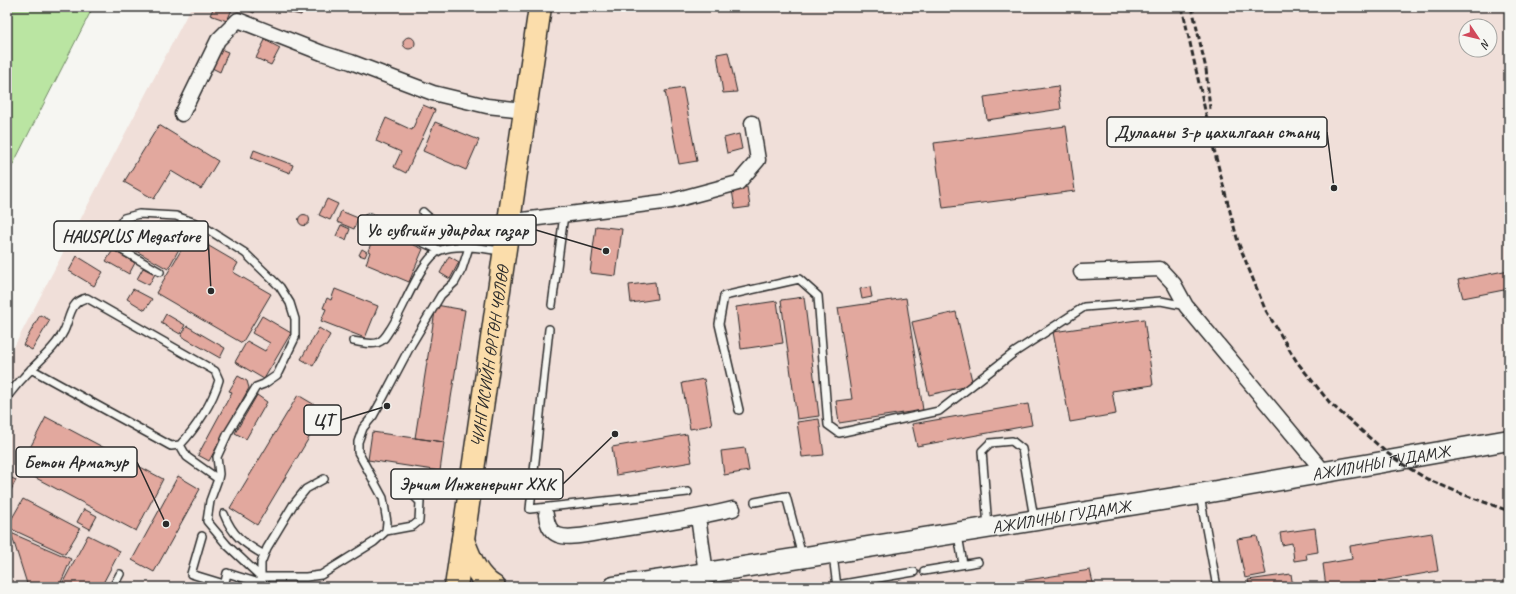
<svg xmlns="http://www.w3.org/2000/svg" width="1516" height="594" font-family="Caveat,sans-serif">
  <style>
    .built { fill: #f0dfd9; fill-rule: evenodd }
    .green { fill: #bae5a2; stroke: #728866 }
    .building { fill: #e2a89e; stroke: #2b2b2b }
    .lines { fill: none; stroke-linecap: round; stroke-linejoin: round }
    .lane-casing { stroke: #2b2b2b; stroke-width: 10 }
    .street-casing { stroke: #2b2b2b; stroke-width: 17 }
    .secondary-casing { stroke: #2b2b2b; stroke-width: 23 }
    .highway-casing { stroke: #2b2b2b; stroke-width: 25 }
    .lane { stroke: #f6f6f2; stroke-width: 7 }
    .street { stroke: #f6f6f2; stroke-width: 14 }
    .secondary { stroke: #f6f6f2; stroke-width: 20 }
    .highway { stroke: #fbddab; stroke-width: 22 }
    .rail { stroke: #2b2b2b; stroke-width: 3; stroke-dasharray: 6 3; stroke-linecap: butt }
    .labels { text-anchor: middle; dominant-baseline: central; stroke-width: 3; stroke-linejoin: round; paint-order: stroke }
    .street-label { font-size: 17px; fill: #2b2b2b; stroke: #f6f6f2 }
    .leader { fill: none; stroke: #2b2b2b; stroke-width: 1.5 }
    .callout-dot { fill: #2b2b2b; stroke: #f6f6f2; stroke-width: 1.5 }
    .callout { fill: #f6f6f2; stroke: #2b2b2b; stroke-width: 1.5 }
    .callout-label { font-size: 18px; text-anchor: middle; font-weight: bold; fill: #2b2b2b }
  </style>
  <rect width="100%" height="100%" fill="#f6f6f2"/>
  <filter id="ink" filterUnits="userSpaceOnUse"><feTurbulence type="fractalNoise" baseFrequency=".025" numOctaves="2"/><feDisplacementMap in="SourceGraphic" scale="8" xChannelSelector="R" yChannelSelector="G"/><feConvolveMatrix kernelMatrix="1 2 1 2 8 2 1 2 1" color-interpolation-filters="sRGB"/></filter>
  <g filter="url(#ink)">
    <path class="built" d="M191,7H1509V587H7V357L15,345ZM1466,26H1490V50H1466Z"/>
    <path class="green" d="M7,7H93L7,176Z"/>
    <path class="building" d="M214,7H233L227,21L210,15Z
      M240,7H256L254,13Z
      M277,7H303L301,15L277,10Z
      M403 43a6 6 0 1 1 12 0a6 6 0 1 1-12 0Z
      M265,40L280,48L271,65L256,58Z
      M218,48L228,52L220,72L210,67Z
      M728,52L737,92L723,93L717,54Z
      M1058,86L1061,109L987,120L984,97Z
      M683,88L697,161L679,164L665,91Z
      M423,105L435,110L406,173L394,167L401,152L376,141L386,118L412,130Z
      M435,122L479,140L466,170L423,151Z
      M159,125L218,161L201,189L171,171L154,199L124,182Z
      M1066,126L1075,191L943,208L934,143Z
      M739,134L742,149L727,153L724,138Z
      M254,150L293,165L290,173L251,158Z
      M747,187L750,207L735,209L732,190Z
      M327,199L338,204L330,220L319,215Z
      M341,211L358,218L354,229L337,222Z
      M298.5 220a5.5 5.5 0 1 1 11 0a5.5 5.5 0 1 1-11 0Z
      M341,225L350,229L346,240L336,236Z
      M596,226L622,229L616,276L590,273Z
      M140,227L179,249L168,269L129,247Z
      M380,230L423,249L409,282L366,264L370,252L368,251L372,241L375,243Z
      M190,235L238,263L233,272L271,294L242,343L156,293Z
      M362,249L367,252L365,257L359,255Z
      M113,250L135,263L129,274L106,261Z
      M77,256L103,272L94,286L69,271Z
      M449,256L459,262L450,279L440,273Z
      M143,268L155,274L149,285L137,279Z
      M1509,270V289L1463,298L1458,280Z
      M655,282L657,299L631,303L629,285Z
      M870,287L872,297L862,299L860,289Z
      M133,289L152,299L145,310L127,299Z
      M335,289L378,306L365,338L321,321L326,309L323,308L327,298L331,300Z
      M804,297L819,416L797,419L781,300Z
      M906,298L923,410L839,423L836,401L852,399L838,308Z
      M777,301L783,343L741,349L736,307Z
      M436,305L465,310L444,442L415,438Z
      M956,312L973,385L929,395L912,322Z
      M166,314L185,325L180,334L161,323Z
      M40,315L50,320L32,350L23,345Z
      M262,316L291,333L264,379L235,362L247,341L265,351L270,343L252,333Z
      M1144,319L1153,385L1112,391L1116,414L1070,422L1053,332Z
      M187,326L225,348L220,358L181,336Z
      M319,328L330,335L313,366L301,359Z
      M238,376L247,381L249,388L209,461L198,455L232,392L229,391Z
      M704,379L712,425L690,429L682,383Z
      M257,395L267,402L246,439L235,433Z
      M298,395L325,411L257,525L230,508Z
      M1028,404L1032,425L917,446L912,424Z
      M46,417L163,479L136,531L19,469Z
      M819,419L824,455L802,457L797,422Z
      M372,432L444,442L440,471L368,460Z
      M687,434L692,462L616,475L612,447Z
      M745,448L749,471L724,475L721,451Z
      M1505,458H1509V480Z
      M7,476L16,480L7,498Z
      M178,476L200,489L154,572L132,560Z
      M23,499L80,529L65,554L7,527Z
      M84,509L97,516L90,529L77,522Z
      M1315,528L1318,552L1306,554L1307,559L1294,561L1292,543L1282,545L1280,533Z
      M11,533L71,559L59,587H28Z
      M1432,533L1438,571L1353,586V587H1326L1323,564L1352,559L1350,546Z
      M88,535L120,551L101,587H67L62,584Z
      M1257,536L1266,574L1245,578L1237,539Z
      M1090,570L1094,587H1009V583Z
      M1291,574L1293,587H1250L1248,580Z
      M987,583L988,587H960Z"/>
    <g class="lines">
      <g class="lane-casing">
        <path id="lane" d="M369,217L439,250
          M160,272L120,249L116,237L117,228L124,218L139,214L176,216L201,225L245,253L280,287L290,303L295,319V338L277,375L264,384L256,387L228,433L217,457L219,474L218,479
          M552,305L564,215
          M549,329L530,509L688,492
          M353,341C360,342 369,345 377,343C383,341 386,336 389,331C403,312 421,257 441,250C459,243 484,249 502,251
          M7,397C12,391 17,384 23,378C36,363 55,349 64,331C70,318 70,301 87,298L215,371L219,380C213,402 196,428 180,445L171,446L31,369
          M739,410L719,324L724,296L799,279L818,296L828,425L839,433L939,411L1015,352L1084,307L1161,301L1186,306
          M180,445L187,457L218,479L210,501L207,521L227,545L261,577L263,587
          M324,479L306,489L293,505L267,548L261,563V577H306L321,575L374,542L386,531L387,522L383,498L358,452V442L363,428L373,416L383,398L411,345L441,295L455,282L462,269L469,247C454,236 436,225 423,212
          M1200,496L1217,587
          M755,502L786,496L802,556
          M224,514C233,537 244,543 264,555
          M988,527L982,451L990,443L1012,441L1022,449L1034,518
          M386,531L413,526L419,521L420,502L415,497
          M958,535L963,564
          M202,536L191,574L224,584
          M833,555L837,587
          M924,571L978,562
          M837,585L914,572
          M113,587L120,574
          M224,587L227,573L262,584"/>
      </g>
      <g class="street-casing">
        <path id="street" d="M182,114L218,40L238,20L322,53L351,62L433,93L487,106L525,110
          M507,222L671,201L738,183L758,160L752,123
          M1081,272L1160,269L1174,284L1186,306L1324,472
          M546,515C547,523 550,532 558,535C570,540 596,533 610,531C651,525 692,519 733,509
          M698,517L706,573"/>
      </g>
      <g class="secondary-casing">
        <g id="secondary">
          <path id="s1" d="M614,587L669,579L1199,494L1509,440"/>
        </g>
      </g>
      <g class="highway-casing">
        <g id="highway">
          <path d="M463,540C470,558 476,576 494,587"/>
          <path id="s2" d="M456,587L540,7"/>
        </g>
      </g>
      <use href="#lane" class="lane"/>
      <use href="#street" class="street"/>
      <use href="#secondary" class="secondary"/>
      <use href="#highway" class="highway"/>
      <path class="rail" d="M1182,7L1213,146L1238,242L1265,309L1297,362L1330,403L1387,453L1404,465L1427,479L1462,494L1509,511
        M1192,7L1206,69L1210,109"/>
    </g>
  </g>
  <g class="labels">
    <g class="street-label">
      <text stroke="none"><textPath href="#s2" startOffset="233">ЧИНГИСИЙН ӨРГӨН ЧӨЛӨӨ</textPath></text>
      <text stroke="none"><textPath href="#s1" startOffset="777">АЖИЛЧНЫ ГУДАМЖ</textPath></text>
      <text stroke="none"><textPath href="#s1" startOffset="453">АЖИЛЧНЫ ГУДАМЖ</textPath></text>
    </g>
  </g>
  <path class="leader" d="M1334 188L1327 132M606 251L536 230M211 291L208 236M387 406L341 420M166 524L137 462M615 434L563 484"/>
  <g class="callout-dot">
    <circle cx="1334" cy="188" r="4"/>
    <circle cx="606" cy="251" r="4"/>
    <circle cx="211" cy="291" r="4"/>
    <circle cx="387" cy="406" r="4"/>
    <circle cx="166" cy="524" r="4"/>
    <circle cx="615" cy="434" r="4"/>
  </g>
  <g class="callout">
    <rect x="1107" y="117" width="220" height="30" rx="4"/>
    <rect x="358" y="215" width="178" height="30" rx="4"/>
    <rect x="54" y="221" width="154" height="30" rx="4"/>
    <rect x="304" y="405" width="37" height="30" rx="4"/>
    <rect x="16" y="447" width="121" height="30" rx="4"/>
    <rect x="391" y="469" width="172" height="30" rx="4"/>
  </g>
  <g class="callout-label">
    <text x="1217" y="138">Дулааны 3-р цахилгаан станц</text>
    <text x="447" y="236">Ус сувгийн удирдах газар</text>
    <text x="131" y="242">HAUSPLUS Megastore</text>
    <text x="323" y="426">ЦТ</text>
    <text x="76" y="468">Бетон Арматур</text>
    <text x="477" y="490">Эрчим Инженеринг ХХК</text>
  </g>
  <rect width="1516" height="594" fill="none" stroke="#f6f6f2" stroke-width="24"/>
  <rect x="12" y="12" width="1492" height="570" fill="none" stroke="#2b2b2b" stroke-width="1.5" filter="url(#ink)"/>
  <g transform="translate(1478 38) rotate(125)"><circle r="19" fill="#f6f6f2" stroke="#a5a5a2"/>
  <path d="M0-3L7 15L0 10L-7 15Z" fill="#d1495b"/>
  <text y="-6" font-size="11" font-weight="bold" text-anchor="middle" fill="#2b2b2b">N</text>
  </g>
</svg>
